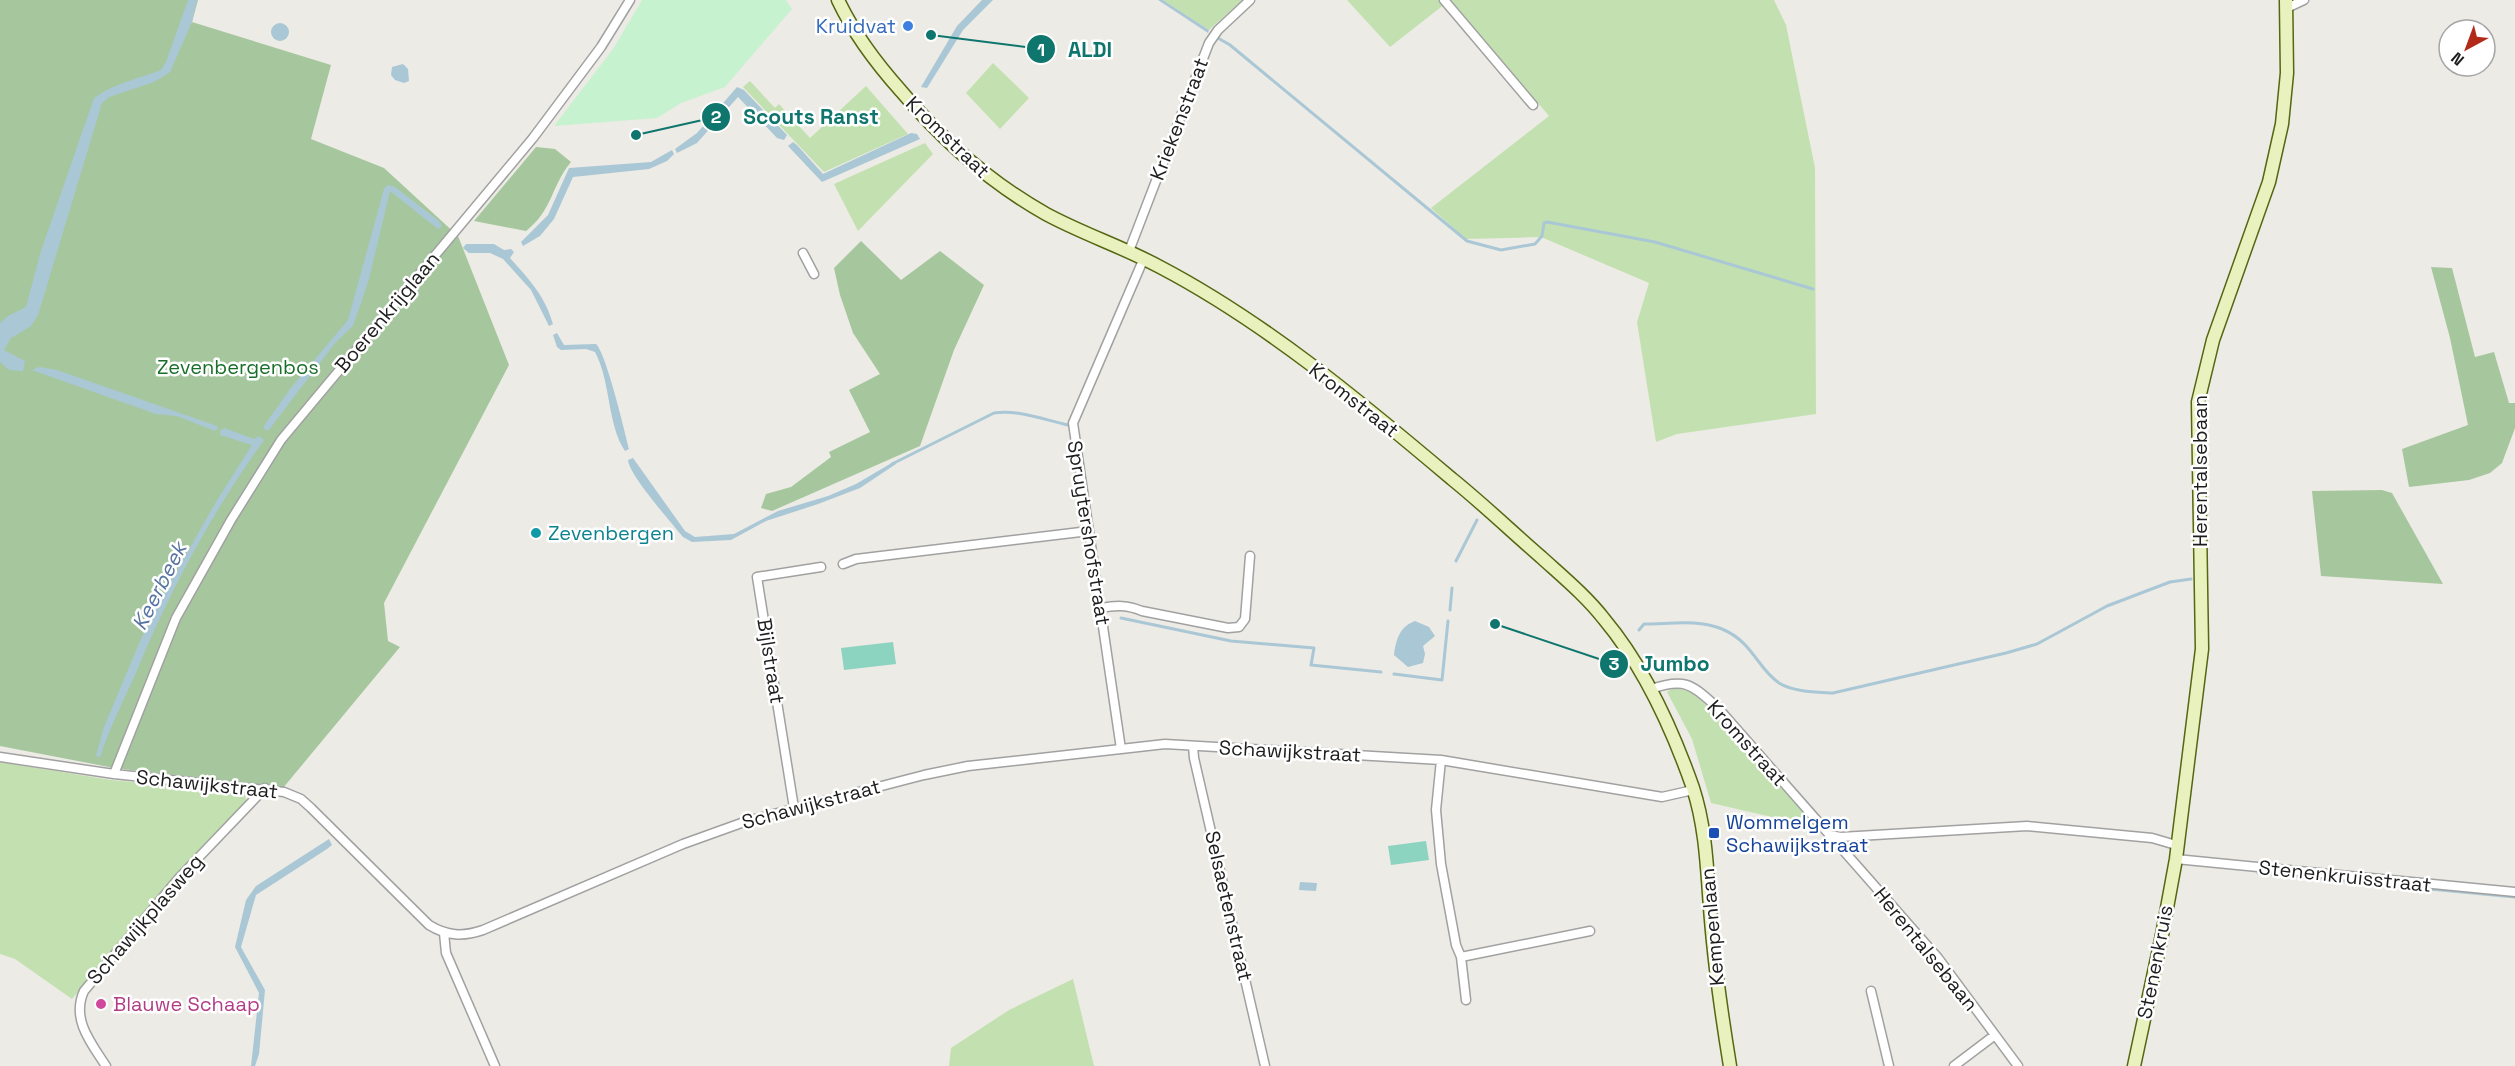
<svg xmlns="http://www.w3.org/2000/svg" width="2515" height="1066" font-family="'Space Grotesk',sans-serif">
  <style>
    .grass { fill: #c3e1b0 }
    .forest { fill: #a6c79e }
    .park { fill: #c7f2cf }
    .pitch { fill: #8cd3c0 }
    .water { fill: #aac7d6 }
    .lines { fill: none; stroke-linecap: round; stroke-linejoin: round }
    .stream { stroke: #aac7d6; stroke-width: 3 }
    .street-casing { stroke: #a1a1a1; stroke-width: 11 }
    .secondary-casing { stroke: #546712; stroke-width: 15 }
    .street { stroke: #fff; stroke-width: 8 }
    .secondary { stroke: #e9f1bf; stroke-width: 12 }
    .shop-dot { fill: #3f7fe0; stroke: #fff; stroke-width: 2 }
    .culture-dot { fill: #0f9aa8; stroke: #fff; stroke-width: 2 }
    .transit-dot { fill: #1a4fb4; stroke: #fff; stroke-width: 2 }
    .hotel-dot { fill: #d1479c; stroke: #fff; stroke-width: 2 }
    .labels { text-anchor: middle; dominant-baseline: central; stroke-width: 5; stroke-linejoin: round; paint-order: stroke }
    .shop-label { font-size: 20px; fill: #366cbe; stroke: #fff; text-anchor: end }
    .street-label { font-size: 20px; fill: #1d1d1d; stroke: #fff }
    .park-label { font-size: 20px; fill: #196e2a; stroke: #fff }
    .culture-label { font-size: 20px; fill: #0d838f; stroke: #fff; text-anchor: start }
    .transit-label { font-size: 20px; fill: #164399; stroke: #fff; text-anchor: start }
    .hotel-label { font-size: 20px; fill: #b23c85; stroke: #fff; text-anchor: start }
    .water-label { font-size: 21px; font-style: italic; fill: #5673a1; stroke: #fff }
    .leader { fill: none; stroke: #0f766e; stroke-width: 2 }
    .callout-dot { fill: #0f766e; stroke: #fff; stroke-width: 2 }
    .mark-label { font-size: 18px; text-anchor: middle; font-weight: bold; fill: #fff }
    .callout-label { font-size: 21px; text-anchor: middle; font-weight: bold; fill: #0f766e; stroke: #fff; stroke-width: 5; stroke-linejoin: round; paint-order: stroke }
  </style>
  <rect width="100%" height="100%" fill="#edebe5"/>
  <path class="grass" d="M1163,0H1242L1209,30Z
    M1347,0H1450L1390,47Z
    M1451,0H1774L1786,25L1815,168L1816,414L1677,434L1656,442L1637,322L1649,283L1541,237L1466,239L1431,208L1549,116Z
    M993,63L1029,98L1000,129L966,93Z
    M750,81L775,108L779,104L810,138L866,86L908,134L824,172L743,87Z
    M925,143L933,154L858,231L834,184Z
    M1673,688L1690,691L1717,715L1821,832L1815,833L1772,817L1711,803L1692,739L1667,692Z
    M0,762L111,780L245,793L246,801L205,843L72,999L15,959L0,954Z
    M1073,979L1094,1066H949L951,1048L1009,1010Z"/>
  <path class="forest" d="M0,0H198L192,22L331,65L311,139L384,168L458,236L509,365L384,603L388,641L400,647L283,788L114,768L0,746Z
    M536,147L555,149L571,162C551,186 553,210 526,231L474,221Z
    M861,241L901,280L940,251L984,285L954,350L920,446L772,511L761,508L766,494L791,487L831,457L829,452L870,432L849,390L880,374L853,333L840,295L834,268Z
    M2431,267L2452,268L2475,357L2494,352L2509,403H2515V428L2502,463L2490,473L2469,480L2409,487L2402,449L2468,425L2450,338Z
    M2382,490L2392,493L2443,584L2321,576L2312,491Z"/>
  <path class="park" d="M642,0H786L792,9L725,87L681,103L657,118L554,126L613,49Z"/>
  <path class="pitch" d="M893,642L896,664L844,670L841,648Z
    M1426,841L1429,860L1391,865L1388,846Z"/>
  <path class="water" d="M188,0H197L192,22L170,72L154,82L109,97L102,103L38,315L31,326L11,338L4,350L25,361L23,371L9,370L0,362V323L8,316L26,307L41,251L94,98C115,83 138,79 161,70L166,62Z
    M982,0H993L963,30L927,88L921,87L957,26Z
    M1158,0H1163L1209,30L1208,33Z
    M271 32a9 9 0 1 1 18 0a9 9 0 1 1-18 0Z
    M403,64L408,69L409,81L404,83L395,80L391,75L392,67Z
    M737,87L744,90L787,135L784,140L777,138L738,97L697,143L677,153L675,149L697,133Z
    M911,133L917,134L920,139L822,182L788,146L793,142L797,145L823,174Z
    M672,150L674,154L667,161L649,169L573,177L554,219L540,236L523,246L521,242L548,215L569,168L651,162Z
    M388,185L395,187L439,221L442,226L438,229L390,191L369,279L353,326L335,343L268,431L263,428L266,423L290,389L348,320L384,189Z
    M466,244H494L504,250L511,249L514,252L510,258C529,279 545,296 553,324L549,326L531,290L503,259L490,253H469L463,248Z
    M557,333L564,345L596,344C606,353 625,432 629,449L625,451C607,424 611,382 595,352L586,349L561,350L557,347L553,335Z
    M39,367L57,370L217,426L218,428L215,431L177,416L156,414L32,370Z
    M224,428L254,439L259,436L264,440C213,511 171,588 138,668C125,698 110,726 100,757L96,756L104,727L141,639L159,602L216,502L252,445L220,435V431Z
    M633,458L685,531L695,537L734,534L778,511L828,496L856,484L895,461L896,464L860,488L818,504L766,521L731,540L692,542L683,537C671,522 629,475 628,460Z
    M1415,621L1429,627L1435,636L1423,646L1425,654L1423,663L1408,667L1394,655C1396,640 1399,627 1415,621Z
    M329,839L332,845L327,849L256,895L241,947L265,990L259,1054L255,1066H251L259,993L235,947L246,900L256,886Z
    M1300,882L1317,883L1316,891L1299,890Z"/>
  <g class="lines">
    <path class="stream" d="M1218,38L1230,45L1467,241L1501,250L1535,244L1542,236L1544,223L1547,222L1655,242L1813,289
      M892,464L994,413C1017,409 1045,420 1068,425
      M1456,561L1477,520
      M1450,610L1452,588
      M1121,618L1231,641L1314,648L1311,665L1381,672
      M1639,630L1644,624C1670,624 1698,619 1722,629C1753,642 1757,668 1779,683C1793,692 1817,692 1833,693L2006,653L2037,644L2107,606L2170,582L2191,579
      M1394,674L1442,680L1448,621
      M2258,873L2515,897"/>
    <g class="street-casing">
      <path id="street" d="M1444,0L1533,105
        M2287,8L2304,0
        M1129,251L1209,43L1218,30L1250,0
        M803,253L814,274
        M843,564L856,559L1089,531
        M1101,608C1117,605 1127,605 1142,611L1228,628L1239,627L1245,619L1250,556
        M1651,689C1686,677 1692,685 1718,708L1938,958L2018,1066
        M1193,746L1194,758L1265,1066
        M1121,749L1073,423L1144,258
        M0,757L114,774L284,792L301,799L311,808L429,925C447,936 463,937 483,930L683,844L747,821L924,775L968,766L1121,749L1165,744L1441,760L1662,797L1693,790
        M1441,760L1436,810L1441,864L1456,945L1461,957L1466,1000
        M114,774L176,618L231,520L281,440L533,138L601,47L630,0
        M794,808L757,577L821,567
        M1829,835L1841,837L2027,826L2152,838L2176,845
        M2176,859L2515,892
        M444,933L446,953L495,1066
        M1461,957L1590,931
        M1871,991L1889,1066
        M106,1066C91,1043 71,1019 84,991L179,878L265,788
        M1954,1066L1995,1035"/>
    </g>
    <g class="secondary-casing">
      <path id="secondary" d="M838,0C854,34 876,63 901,91C943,141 989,182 1046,214C1083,234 1123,247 1160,267C1265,322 1362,403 1452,479C1483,504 1511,531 1541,557C1563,577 1586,596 1604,619C1645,668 1672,728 1693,788C1707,831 1707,875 1711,920C1715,969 1722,1017 1730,1066
        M2134,1066L2162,935L2176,859L2202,649L2198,402L2213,340L2269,182L2282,124L2287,73L2286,0"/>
    </g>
    <use href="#street" class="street"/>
    <use href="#secondary" class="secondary"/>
  </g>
  <circle class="shop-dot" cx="908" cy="26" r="6"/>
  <circle class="culture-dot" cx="536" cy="533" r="6"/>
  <rect class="transit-dot" x="1708" y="827" width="12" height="12" rx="3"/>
  <circle class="hotel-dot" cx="101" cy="1004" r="6"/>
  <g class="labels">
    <g class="shop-label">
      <text x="896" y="26">Kruidvat</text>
    </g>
    <g class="street-label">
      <text transform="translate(1179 119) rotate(-69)">Kriekenstraat</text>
      <text transform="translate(948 137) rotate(44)">Kromstraat</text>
      <text transform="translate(387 312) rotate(-50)">Boerenkrijglaan</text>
      <text transform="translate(1354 400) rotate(38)">Kromstraat</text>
      <text transform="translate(2200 471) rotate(-90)">Herentalsebaan</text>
      <text transform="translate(1089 533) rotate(81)">Spruytershofstraat</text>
      <text transform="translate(771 661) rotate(81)">Bijlstraat</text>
      <text transform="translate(1747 743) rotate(48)">Kromstraat</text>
      <text transform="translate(1290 751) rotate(3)">Schawijkstraat</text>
      <text transform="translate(207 784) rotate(6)">Schawijkstraat</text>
      <text transform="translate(811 804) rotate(-15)">Schawijkstraat</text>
      <text transform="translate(2345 876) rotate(6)">Stenenkruisstraat</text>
      <text transform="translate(1229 906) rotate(77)">Selsaetenstraat</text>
      <text transform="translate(145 919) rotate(-49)">Schawijkplasweg</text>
      <text transform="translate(1712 927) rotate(-95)">Kempenlaan</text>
      <text transform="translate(1926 949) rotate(51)">Herentalsebaan</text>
      <text transform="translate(2155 962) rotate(-79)">Stenenkruis</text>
    </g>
    <g class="park-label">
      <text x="238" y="367">Zevenbergenbos</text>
    </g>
    <g class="culture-label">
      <text x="548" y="533">Zevenbergen</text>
    </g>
    <g class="transit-label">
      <text x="1726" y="822">Wommelgem<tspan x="1726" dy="23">Schawijkstraat</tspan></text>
    </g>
    <g class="hotel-label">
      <text x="113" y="1004">Blauwe Schaap</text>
    </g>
    <g class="water-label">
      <text transform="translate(159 586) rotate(-63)">Keerbeek</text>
    </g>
  </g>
  <path class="leader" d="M931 35L1041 49M636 135L716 117M1495 624L1614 664"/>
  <g class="callout-dot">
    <circle cx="931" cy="35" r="6"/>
    <circle cx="636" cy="135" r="6"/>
    <circle cx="1495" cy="624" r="6"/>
    <circle cx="1041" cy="49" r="15"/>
    <circle cx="716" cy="117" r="15"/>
    <circle cx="1614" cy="664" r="15"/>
  </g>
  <g class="mark-label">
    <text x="1041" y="56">1</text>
    <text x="716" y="123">2</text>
    <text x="1614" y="670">3</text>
  </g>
  <g class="callout-label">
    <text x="1090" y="57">ALDI</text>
    <text x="811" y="124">Scouts Ranst</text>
    <text x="1675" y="671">Jumbo</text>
  </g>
  <g transform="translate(2467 48) rotate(221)"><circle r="28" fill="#ffffff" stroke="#a5a5a5" stroke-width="1.5"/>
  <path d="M0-4.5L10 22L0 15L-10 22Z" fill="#b22a18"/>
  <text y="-9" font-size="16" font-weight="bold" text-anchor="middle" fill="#1d1d1d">N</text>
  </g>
</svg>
